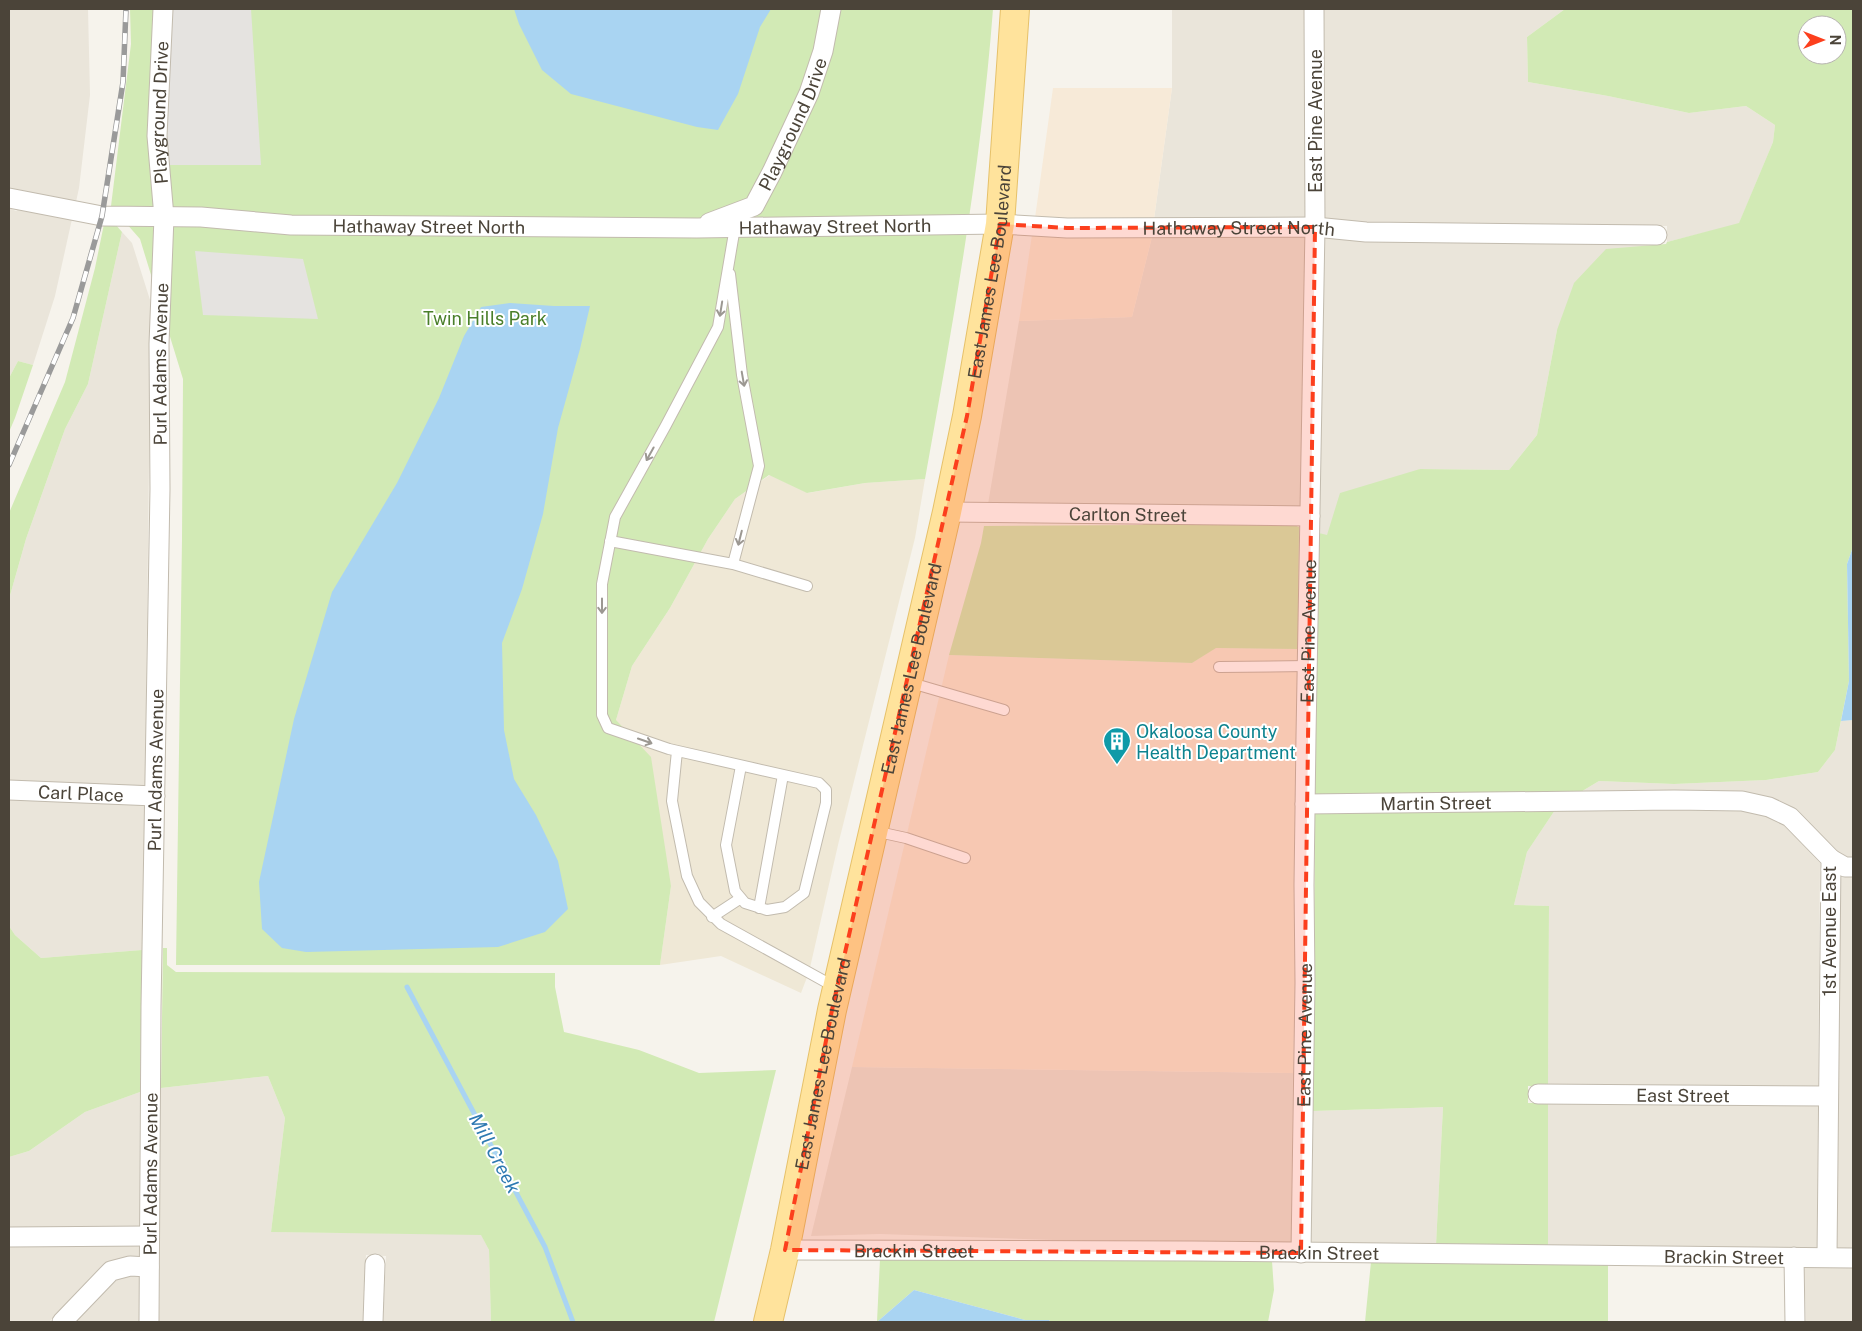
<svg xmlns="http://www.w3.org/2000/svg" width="1862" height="1331" font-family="'Public Sans',sans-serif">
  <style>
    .residential { fill: #eae5da }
    .commercial { fill: #f7ead8 }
    .education { fill: #efe8d6 }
    .green { fill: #d2eab5; fill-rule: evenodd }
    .parking { fill: #e5e3e0 }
    .water { fill: #a9d4f2 }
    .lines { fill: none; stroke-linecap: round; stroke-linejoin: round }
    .stream { stroke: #a9d4f2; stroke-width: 5 }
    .lane-casing { stroke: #c2bbae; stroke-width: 12 }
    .street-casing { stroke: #c2bbae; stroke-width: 21 }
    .primary-casing { stroke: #e6c16a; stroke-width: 30 }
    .lane { stroke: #fff; stroke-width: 10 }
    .street { stroke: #fff; stroke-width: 19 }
    .primary { stroke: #ffe39c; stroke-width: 28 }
    .rail-casing { stroke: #9a9a9a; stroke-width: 5.5 }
    .rail { stroke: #fff; stroke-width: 4; stroke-dasharray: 11; stroke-linecap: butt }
    .oneway { stroke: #9c9892 }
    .marked { fill: #fc3f1d; fill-opacity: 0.2; stroke: #fc3f1d; stroke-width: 4; stroke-dasharray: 10 6; stroke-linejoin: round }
    .labels { text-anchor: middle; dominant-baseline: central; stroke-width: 4; stroke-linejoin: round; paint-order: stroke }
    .street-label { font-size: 18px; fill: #4b4439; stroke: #fff }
    .park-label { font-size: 18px; fill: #4a7f2a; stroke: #fff }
    .culture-label { font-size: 18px; fill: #0d838f; stroke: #fff; text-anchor: start }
    .water-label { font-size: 19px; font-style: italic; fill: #2e7ab2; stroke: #fff }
  </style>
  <rect width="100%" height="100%" fill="#f6f3ec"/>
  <path class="residential" d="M9,9H88L90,95L79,188L76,202L16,191L9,188Z
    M1172,9H1304L1305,218L1154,219L1172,88Z
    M1324,9H1565L1527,37L1528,82L1608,96L1689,113L1746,106L1775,125L1773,142L1739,224L1667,242V226L1367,223L1325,219Z
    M9,208L16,211L18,210L72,219L55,296L33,365L18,361L9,378Z
    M122,232L132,243L151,303L145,787L9,781V599L26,539L65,429L88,384Z
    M1305,236L1300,507L1175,504L1173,506L988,504L1019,321L1132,317L1152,237Z
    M1325,237L1366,241L1661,244L1657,245L1557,330L1537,435L1509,470L1420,469L1327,536L1319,533Z
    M1853,720V858H1848L1837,853L1795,810L1773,799L1756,794L1742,792L1579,793L1599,781L1674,784L1766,780L1818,772L1835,750L1841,721Z
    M9,799L145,804L142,950L41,958L15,935L9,926Z
    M1674,809L1741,810L1765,815L1783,824L1820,863L1818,1087L1548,1086L1549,906L1514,905L1527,852L1555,810Z
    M1840,875L1853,876V1249H1837Z
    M852,1067L1293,1073L1291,1244L1113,1242L880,1234L811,1236Z
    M268,1076L285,1118L271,1232L481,1234L489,1250L491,1322H383L386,1256L366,1255L363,1322H159L161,1088Z
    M140,1092L139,1227L9,1228V1157L29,1151L85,1112Z
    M1548,1103L1818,1105L1817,1248L1548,1246Z
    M1443,1107L1436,1245L1311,1244L1313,1111Z
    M105,1245H139V1257L130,1256V1257L114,1260L100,1268L49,1322H9V1246L56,1247Z
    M1804,1266H1853V1322H1806Z
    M139,1275V1322H75L114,1280L122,1276Z"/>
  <path class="commercial" d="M1053,88H1172L1154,219L1067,220L1035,218Z
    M1032,235L1152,237L1132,317L1019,321Z
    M1215,648L1298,649L1294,885L1295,983L1293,1073L852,1067L949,655L1192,663Z"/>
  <path class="education" d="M770,475L808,493L865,483L925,479L915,538L838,845L809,972L801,993L721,956L660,965L671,886L616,720L632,666L670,608L708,539L735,499Z"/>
  <path class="green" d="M130,9H993C981,167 953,323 925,479L865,483L807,493L769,475L735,499L708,539L670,608L632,666L616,720L651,757L671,886L660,965H176L182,539L183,379L140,239L111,206L131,44Z
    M1565,9H1853V547L1847,564L1849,681L1835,750L1818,772L1766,780L1674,784L1599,781L1579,793L1315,795L1319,533L1327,535L1340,493L1420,469L1509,470L1537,435L1557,330L1574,283L1606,249L1666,244L1667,242L1739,223L1773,142L1775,125L1746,106L1689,113L1608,96L1528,82L1527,37ZM1807,25H1837V55H1807Z
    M104,224L116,225L122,232L88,384L65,429L26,539L9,599V513L65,382L95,268Z
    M18,361L33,365L15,418L9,432V378Z
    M1145,523L1291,524L1299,527L1298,649L1216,648L1192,663L949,655L981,543L984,526L1142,525Z
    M1555,810L1527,852L1514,905L1549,906L1548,1086H1528V1103H1548V1246L1436,1245L1443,1107L1313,1111L1315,813Z
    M9,926L15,935L41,958L142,950L140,1092L85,1112L29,1151L9,1157Z
    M163,948H167V965L176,972L555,973V987L564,1032L639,1050L699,1073L776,1070L714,1322H491L489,1250L481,1235L271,1232L285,1118L268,1076L161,1088Z
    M880,1259L1272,1261L1274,1290L1268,1322H1051L1049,1320H1025L914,1290L877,1322Z
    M1371,1262L1608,1264V1322H1365Z"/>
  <path class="parking" d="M167,9H251L261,165H167Z
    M195,251L303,259L318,319L203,315Z"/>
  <path class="water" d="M514,9H771L760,27L738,94L718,130L697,127L571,94L542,70L519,24Z
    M510,303L554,306H590L580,349L558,428L543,514L522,589L502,643L504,730L514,779L536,815L558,861L568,909L545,932L498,947L306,952L282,948L262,929L259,882L294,719L332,592L397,483L439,398L464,336L481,307Z
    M1853,547V720L1841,721L1849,681L1847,564Z
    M914,1290L1025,1320H1049L1051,1322H877Z"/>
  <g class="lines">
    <path class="stream" d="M407,987L545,1247L573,1322"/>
    <g class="lane-casing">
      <path id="lane" d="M735,227L718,327L665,427L615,517L602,584V715L608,728L669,749L819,783L826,790V803L804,893L785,907L767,910L745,903L735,891L726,845L741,766
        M730,274L742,375L759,466L733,564
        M610,541L733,564L807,586
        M1219,667L1307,666
        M908,682L1004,710
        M677,751L672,801L687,876L699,902L721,924L835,987
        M874,831L906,838L965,858
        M759,908L783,775
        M712,917L741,898"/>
    </g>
    <g class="street-casing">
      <g id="street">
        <path id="s1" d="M9,198L102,216L201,217L291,225L697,228L1000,224L1067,228L1315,227L1366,232L1657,235"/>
        <path id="s2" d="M709,223L754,206L772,172L809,93L823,51L831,9"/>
        <path id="s3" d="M947,512L1310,516"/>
        <path id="s4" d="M9,790L155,796"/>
        <path id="s5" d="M1305,804L1674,800L1742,801L1769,807L1790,817L1831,859L1827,1257"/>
        <path d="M1831,859L1845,867H1853"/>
        <path id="s6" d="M1538,1094L1828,1096"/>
        <path d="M9,1237L149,1236"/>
        <path id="s7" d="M785,1250L1193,1251L1853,1258"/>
        <path id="s8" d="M1301,1253L1305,983L1304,885L1306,736L1315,227L1314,9"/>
        <path d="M1794,1257L1795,1322"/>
        <path d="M62,1322L111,1271L130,1266L149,1267"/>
        <path id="s9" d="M149,1322L151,1007L160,489L159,344L164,217L157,136L163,9"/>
        <path d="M373,1322L375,1264"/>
      </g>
    </g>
    <g class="primary-casing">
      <g id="primary">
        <path id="s10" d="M768,1322L785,1250L832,1010L947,512L967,416L1000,224L1015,9"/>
      </g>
    </g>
    <use href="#lane" class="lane"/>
    <use href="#street" class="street"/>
    <use href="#primary" class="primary"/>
    <g class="rail-casing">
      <path id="rail" d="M9,465L73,318L102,216L123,82L126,9"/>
    </g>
    <use href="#rail" class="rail"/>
  </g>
  <defs><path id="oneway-shaft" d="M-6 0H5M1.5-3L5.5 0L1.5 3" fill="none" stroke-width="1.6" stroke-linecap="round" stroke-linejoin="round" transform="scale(1.25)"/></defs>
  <g class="oneway">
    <use href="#oneway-shaft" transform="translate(721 309) rotate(99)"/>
    <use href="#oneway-shaft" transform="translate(743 379) rotate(80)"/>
    <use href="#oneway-shaft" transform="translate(650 454) rotate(119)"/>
    <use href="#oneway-shaft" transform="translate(740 538) rotate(104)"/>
    <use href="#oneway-shaft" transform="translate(602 606) rotate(90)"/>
    <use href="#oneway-shaft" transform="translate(645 741) rotate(19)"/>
  </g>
  <path class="marked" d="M1000,224L1067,228L1315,227L1301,1253L785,1250L832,1010L967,416Z"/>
  <defs>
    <g id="building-pin" transform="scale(1.4375)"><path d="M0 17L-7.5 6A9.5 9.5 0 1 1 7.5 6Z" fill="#0f9aa8" stroke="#fff"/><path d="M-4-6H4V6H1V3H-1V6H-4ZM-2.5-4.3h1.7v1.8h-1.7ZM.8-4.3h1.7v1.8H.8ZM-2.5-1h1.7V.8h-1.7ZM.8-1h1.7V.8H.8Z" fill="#fff"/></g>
  </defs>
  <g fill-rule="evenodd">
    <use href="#building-pin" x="1117" y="741"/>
  </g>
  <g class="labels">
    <g class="street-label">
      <text stroke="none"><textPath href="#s9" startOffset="1210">Playground Drive</textPath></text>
      <text transform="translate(1315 121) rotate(-90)">East Pine Avenue</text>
      <text stroke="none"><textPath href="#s2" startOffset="139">Playground Drive</textPath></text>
      <text stroke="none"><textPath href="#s1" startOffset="422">Hathaway Street North</textPath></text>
      <text stroke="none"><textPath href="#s1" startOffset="828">Hathaway Street North</textPath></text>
      <text stroke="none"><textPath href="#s1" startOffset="1232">Hathaway Street North</textPath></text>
      <text stroke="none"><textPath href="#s10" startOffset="1074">East James Lee Boulevard</textPath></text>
      <text stroke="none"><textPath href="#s9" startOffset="958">Purl Adams Avenue</textPath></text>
      <text stroke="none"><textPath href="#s3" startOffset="181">Carlton Street</textPath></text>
      <text stroke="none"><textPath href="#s8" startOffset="622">East Pine Avenue</textPath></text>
      <text stroke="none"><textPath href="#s10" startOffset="669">East James Lee Boulevard</textPath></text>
      <text stroke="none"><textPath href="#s9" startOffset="552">Purl Adams Avenue</textPath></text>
      <text stroke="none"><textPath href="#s4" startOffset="72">Carl Place</textPath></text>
      <text stroke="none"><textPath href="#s5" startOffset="131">Martin Street</textPath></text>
      <text transform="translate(1829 931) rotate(-90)">1st Avenue East</text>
      <text stroke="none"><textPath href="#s8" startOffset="218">East Pine Avenue</textPath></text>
      <text stroke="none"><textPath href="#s10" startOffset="264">East James Lee Boulevard</textPath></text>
      <text stroke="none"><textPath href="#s6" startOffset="145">East Street</textPath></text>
      <text stroke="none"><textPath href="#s9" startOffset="148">Purl Adams Avenue</textPath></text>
      <text stroke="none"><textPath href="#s7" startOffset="129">Brackin Street</textPath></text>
      <text stroke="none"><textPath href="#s7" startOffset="534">Brackin Street</textPath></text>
      <text stroke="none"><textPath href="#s7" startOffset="939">Brackin Street</textPath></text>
    </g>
    <g class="park-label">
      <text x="485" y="318">Twin Hills Park</text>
    </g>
    <g class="culture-label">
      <text x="1136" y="731">Okaloosa County<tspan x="1136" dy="21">Health Department</tspan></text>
    </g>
    <g class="water-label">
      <text transform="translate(495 1153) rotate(62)">Mill Creek</text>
    </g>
  </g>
  <rect width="1862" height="1331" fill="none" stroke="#4b4439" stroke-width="20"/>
  <g transform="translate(1822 40) rotate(90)"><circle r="24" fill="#ffffff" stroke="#b7b4b0"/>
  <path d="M0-4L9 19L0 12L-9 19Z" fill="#fc3f1d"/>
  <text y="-8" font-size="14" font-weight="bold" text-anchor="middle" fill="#4b4439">N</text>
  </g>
</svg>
